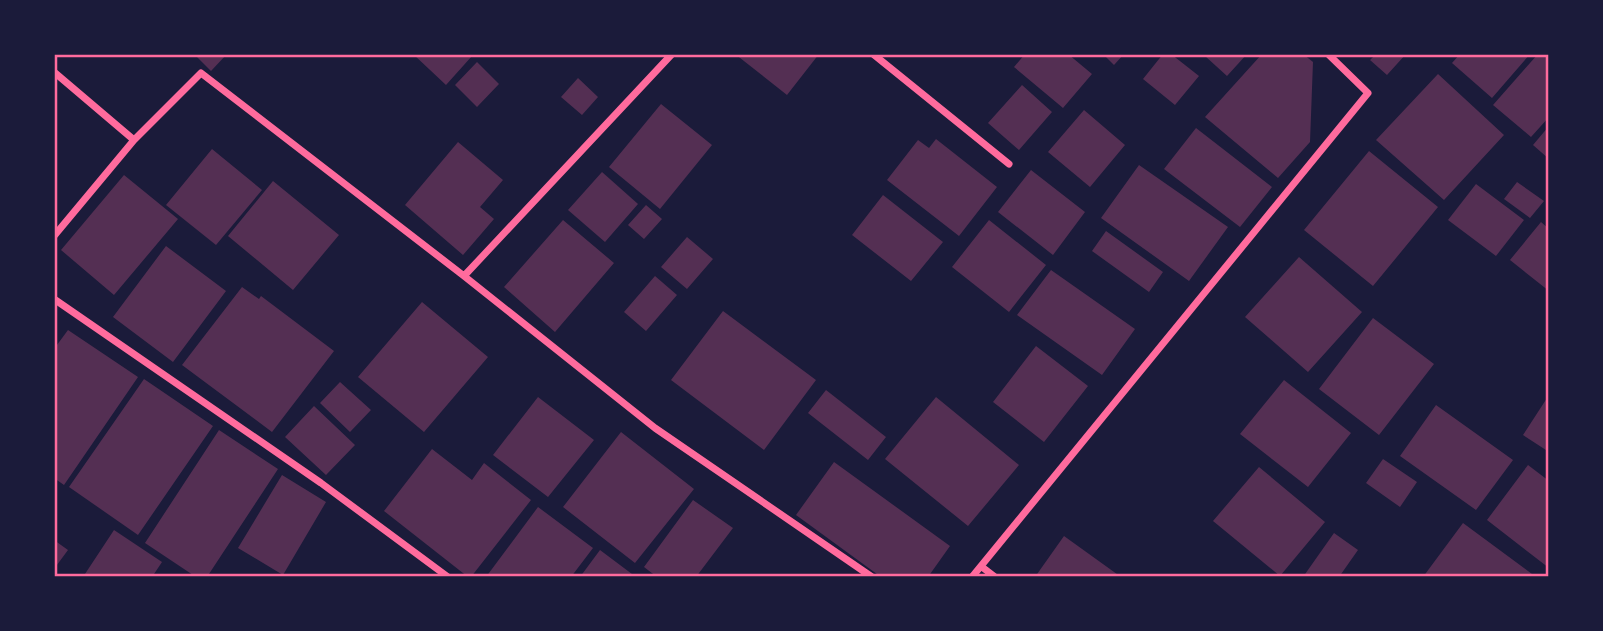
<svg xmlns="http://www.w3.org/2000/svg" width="1603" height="631" font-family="'IBM Plex Serif',serif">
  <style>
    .building { fill: #542f53 }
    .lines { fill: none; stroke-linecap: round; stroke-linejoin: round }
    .minor { stroke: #ff6b9d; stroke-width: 7 }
    .neatline { fill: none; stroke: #ff6b9d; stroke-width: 2.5 }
  </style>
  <rect width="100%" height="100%" fill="#1b1b3a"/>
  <path class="building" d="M199,54H227L211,71L197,57Z
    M413,54H470L472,56L446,85Z
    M735,54H819L787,95Z
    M1025,54H1068L1092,74L1063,108L1014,67Z
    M1103,54H1124L1114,65Z
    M1163,54H1171L1199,76L1175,105L1143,79Z
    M1207,54H1247L1227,76L1205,56Z
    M1262,54H1303L1313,62L1310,142L1278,178L1205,117Z
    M1376,54H1406L1387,75L1370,60Z
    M1460,54H1530L1492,98L1452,63Z
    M1538,54L1549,55V117L1531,137L1493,105Z
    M477,62L499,84L477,107L455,85Z
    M1438,74L1504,135L1444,200L1376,140Z
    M578,78L598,97L582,115L561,97Z
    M1022,85L1052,112L1019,150L988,123Z
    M661,104L712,145L660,209L609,167Z
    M1084,110L1125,145L1090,187L1048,152Z
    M1549,126V159L1533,145Z
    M1196,128L1272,187L1240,227L1164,169Z
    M936,139L997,187L959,236L887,180L918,140L929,148Z
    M458,142L503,180L480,207L494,219L463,255L405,205Z
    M212,149L262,190L216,245L166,205Z
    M1369,151L1438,207L1373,286L1304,230Z
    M1139,165L1228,227L1189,281L1101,218Z
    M1031,170L1085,212L1053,255L998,212Z
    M602,172L638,204L605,242L568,210Z
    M124,175L178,219L114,295L61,250Z
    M273,181L339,235L293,290L228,236Z
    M1517,182L1544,201L1530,218L1504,199Z
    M1476,184L1524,220L1496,256L1448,220Z
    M883,195L943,242L911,281L852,235Z
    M646,205L662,219L644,239L628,225Z
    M563,220L614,263L555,332L504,287Z
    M989,220L1046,265L1009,312L952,267Z
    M1541,222L1549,229V291L1510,260Z
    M1106,231L1163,272L1149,292L1092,251Z
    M687,237L713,259L687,289L661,267Z
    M166,246L226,291L173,362L113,317Z
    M1299,257L1362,312L1308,372L1245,317Z
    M1051,270L1135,329L1102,375L1017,315Z
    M655,276L677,295L646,331L624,312Z
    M242,287L259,299L261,296L334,351L272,432L182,365Z
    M422,302L488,357L424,432L358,377Z
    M723,311L816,380L764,450L671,380Z
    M1373,318L1434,364L1379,435L1319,389Z
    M68,330L138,377L64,485L54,478V349Z
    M1036,346L1088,386L1044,442L993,402Z
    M144,379L213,426L138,535L69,487Z
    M1284,380L1351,433L1308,487L1240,434Z
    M340,382L371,410L350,432L320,403Z
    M826,390L886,437L868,460L808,413Z
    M1549,395V452L1523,435Z
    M538,397L594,440L548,497L493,455Z
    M936,397L1019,465L968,526L885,459Z
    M1436,405L1513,460L1476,510L1400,456Z
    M314,406L355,445L326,475L285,437Z
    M219,430L278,469L207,577H196L145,543Z
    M621,432L694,489L635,563L563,507Z
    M432,449L472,480L484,463L531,500L471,577H468L384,511Z
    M1383,459L1417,482L1400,507L1366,483Z
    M834,462L950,546L928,577H881L796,515Z
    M1528,465L1549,481V568L1487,520Z
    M1259,467L1325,522L1280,576L1213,521Z
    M282,475L326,502L283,575L238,548Z
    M693,500L733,528L696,577H657L644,567Z
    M538,507L593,548L571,577H486Z
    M1463,523L1536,577H1423Z
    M114,530L162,562L152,577H83Z
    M1334,533L1358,550L1339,577H1303Z
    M1064,536L1121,577H1035Z
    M54,540L68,550L54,569Z
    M600,550L636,577H580Z"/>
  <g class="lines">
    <path class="minor" d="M873,54L1009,164
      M54,72L134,140L201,73L464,276L655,428L872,577
      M54,236L134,140
      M464,276L672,54
      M54,299L321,483L448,577
      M982,567L995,577
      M972,577L1368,93L1328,54"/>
  </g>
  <rect width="1603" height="631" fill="none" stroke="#1b1b3a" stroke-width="112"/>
  <rect x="56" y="56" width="1491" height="519" class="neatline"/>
</svg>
